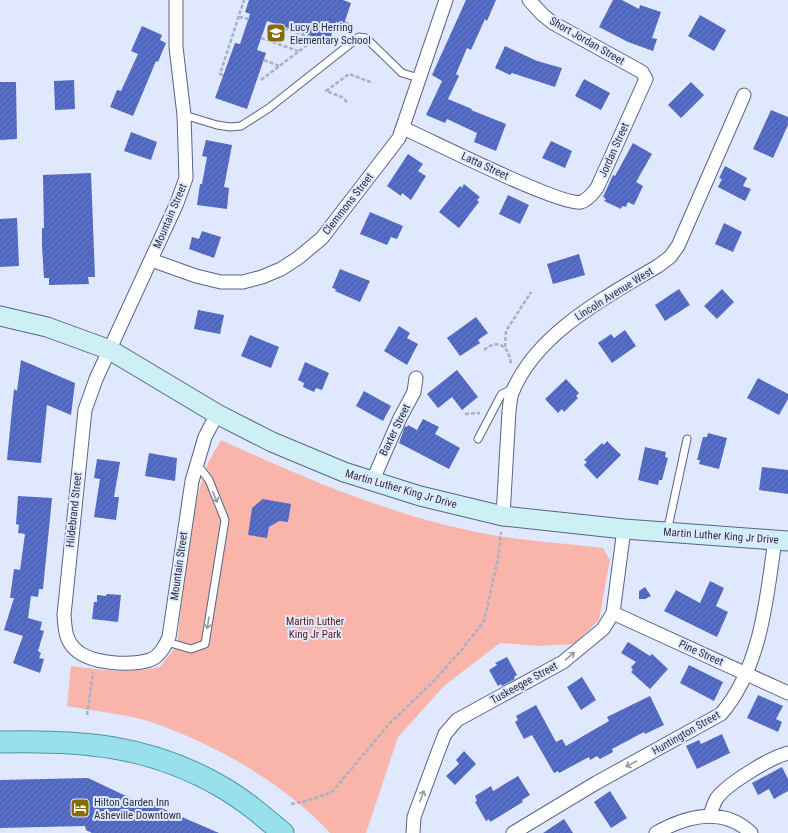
<svg xmlns="http://www.w3.org/2000/svg" width="788" height="833" font-family="'Roboto Condensed',sans-serif">
  <style>
    .park { fill: #f9b5a9 }
    .building { fill: url(#building-hatch) }
    .lines { fill: none; stroke-linecap: round; stroke-linejoin: round }
    .service-casing { stroke: #596484; stroke-width: 9 }
    .minor-casing { stroke: #596484; stroke-width: 15 }
    .secondary-casing { stroke: #596484; stroke-width: 21 }
    .primary-casing { stroke: #4896a7; stroke-width: 23 }
    .path { stroke: #a9b0c4; stroke-width: 2.5; stroke-dasharray: 4 2; stroke-linecap: butt }
    .service { stroke: #fff; stroke-width: 7 }
    .minor { stroke: #fff; stroke-width: 13 }
    .secondary { stroke: #cdf0f5; stroke-width: 19 }
    .primary { stroke: #9ae0ec; stroke-width: 21 }
    .oneway { stroke: #9698a0 }
    .labels { text-anchor: middle; dominant-baseline: central; stroke-width: 4; stroke-linejoin: round; paint-order: stroke }
    .poi-label { font-size: 11px; fill: #2c3140; stroke: #e0e8fe; text-anchor: start }
    .street-label { font-size: 11px; fill: #2c3140; stroke: #e0e8fe }
    .park-label { font-size: 11px; fill: #601911; stroke: #e0e8fe }
  </style>
  <defs>
    <pattern id="building-hatch" width="6" height="6" patternUnits="userSpaceOnUse"><rect width="6" height="6" fill="#566ec8"/><path d="M-1 1l2-2M0 6l6-6M5 7l2-2" fill="none" stroke="#475ba4"/></pattern>
  </defs>
  <rect width="100%" height="100%" fill="#e0e8fe"/>
  <path class="park" d="M221,440C312,482 404,521 504,537C537,542 570,544 603,548L610,560L599,620L574,644L540,646L500,643L445,685L398,737L366,833H330C285,783 211,742 148,721C125,714 92,711 67,706L71,666C103,670 128,674 160,667L177,645L186,559L198,493L208,463Z"/>
  <path class="building" d="M249,0H343L351,3L344,24L336,22L329,42L267,21L257,50L266,53L247,109L215,98L235,43L240,44L250,14L245,12Z
    M466,0H496L487,21L485,19L471,50L467,48L456,74L459,76L448,99L472,109L471,110L506,124L496,151L474,142L477,133L447,119L445,123L426,115L442,81L432,75Z
    M613,0H622L639,9L640,5L661,12L652,38L657,39L653,51L628,42L599,27Z
    M700,15L726,30L714,51L688,36Z
    M142,26L162,35L160,40L166,43L158,62L156,61L133,116L110,107L117,90L121,91L138,54L131,51Z
    M505,46L537,61L562,68L555,87L512,73L510,75L495,68Z
    M584,79L610,93L601,110L575,96Z
    M74,80L75,109L55,110L54,81Z
    M0,82H16L17,139L0,140Z
    M691,82L704,95L681,118L668,105Z
    M771,110L788,117V125L773,158L753,149Z
    M131,132L157,142L151,160L124,151Z
    M206,140L232,145L224,187L229,188L227,209L197,205L200,184H202L207,157L202,156Z
    M551,141L572,151L565,168L542,158Z
    M633,143L652,154L636,182L643,186L634,205L628,202L626,207L622,206L621,209L604,201L606,199L603,197L613,175L615,176Z
    M408,154L423,164L418,171L426,176L411,200L402,193L401,196L387,186Z
    M725,166L747,178L743,186L751,189L745,201L718,187L722,179L719,178Z
    M91,173L95,277H88L89,284L49,285V278H44L42,246V228H44L43,175Z
    M464,184L480,197L477,200L479,202L459,228L439,212L460,186L462,188Z
    M508,195L529,205L520,224L499,214Z
    M370,212L403,226L397,239L391,237L387,245L360,234Z
    M17,218L19,266L0,267V219Z
    M724,223L742,232L733,252L715,244Z
    M202,231L221,237L214,258L189,249L192,237L199,239Z
    M579,254L585,275L553,284L547,264Z
    M340,269L370,281L360,302L335,291L336,289L332,288Z
    M679,289L690,305L665,321L655,305Z
    M722,289L734,302L717,319L704,306Z
    M198,310L224,315L220,334L194,329Z
    M476,317L488,333L478,340L480,343L460,356L447,338Z
    M399,326L410,333L407,338L418,344L407,365L384,351Z
    M625,330L636,346L612,363L598,343L611,334L614,338Z
    M250,335L279,347L271,368L241,356Z
    M21,360L75,383L71,415L47,405L41,463L7,460L14,389L17,391Z
    M305,362L329,373L322,390L316,388L314,392L303,387L304,383L298,380Z
    M457,370L478,397L462,410L452,397L438,408L427,394Z
    M758,378L788,394V399L779,415L747,398Z
    M566,379L579,393L576,396L578,398L564,412L562,409L558,413L545,399Z
    M364,391L391,406L383,421L356,406Z
    M423,419L439,427L435,434L460,448L449,469L399,443L405,426L407,427L408,425L417,430Z
    M708,433L727,438L719,469L699,464L700,460H697L703,437H707Z
    M607,441L621,455L597,479L584,465L587,462L584,460L602,443L604,445Z
    M645,447L666,452L665,457L668,458L662,480H659L658,485L638,480Z
    M149,453L177,458L175,481L145,476Z
    M97,459L120,462L114,497H119L116,520L94,517L100,479L94,478Z
    M762,467L788,470V494L759,490Z
    M18,496L52,498L43,589H39L38,597L31,596L28,618L42,622L40,630L44,631L38,651L41,653L39,658L44,659L40,673L13,663L23,636L4,630L14,598H10L14,569L20,570L25,534L18,533L19,525L16,524Z
    M263,499L291,504L288,522L279,521L269,527L267,538L248,535L252,508Z
    M710,581L724,588L716,606L728,612L717,637L664,611L676,590L700,603Z
    M645,587L651,596L645,599H639V591Z
    M107,594L121,595L118,622L92,619L94,602H97V595L106,596Z
    M628,642L650,656L652,654L668,669L650,689L631,672L633,670L631,667L636,662L621,653Z
    M507,657L517,675L514,677L515,679L502,686L501,684L498,686L489,670L497,665L495,663Z
    M689,665L723,682L714,701L680,683Z
    M582,677L596,700L581,710L567,687Z
    M758,695L783,706L776,719L782,722L778,732L747,718Z
    M650,696L664,725L645,734L644,732L612,749L613,752L600,759L597,756L590,760L589,757L559,773L558,771L554,773L532,735L524,739L515,722L518,720L516,716L536,705L556,742L562,739L566,746L609,721L607,717Z
    M722,734L730,753L697,769L686,746L699,740L701,744Z
    M464,751L476,764L455,785L446,776L459,764L456,760Z
    M782,767L788,779V791L774,799L769,789L758,795L752,783Z
    M518,776L530,795L522,800L523,802L490,822L489,819L486,821L475,802L477,801L475,796L491,786L493,791L495,790Z
    M88,778L143,804L145,801L219,833H92L86,830L85,826L0,828V780Z
    M610,791L627,818L611,828L594,802Z
    M564,819L573,833H543Z"/>
  <g class="lines">
    <g class="service-casing">
      <path id="service" d="M184,115L217,125L230,127L241,126L269,108L359,37L366,38L402,73L419,78
        M478,439L500,397L502,394L514,388
        M667,532L687,439
        M167,642L191,649L205,644L225,520L209,480L196,463"/>
    </g>
    <g class="minor-casing">
      <path id="minor" d="M176,0V47L184,115L186,178L177,203L96,379L85,410L64,615C65,627 65,640 75,649C90,664 130,666 150,660C159,657 166,645 169,637L192,481L205,437L217,414
        M403,128C430,140 562,207 581,202C588,200 593,193 597,188L646,79L642,72L553,23L543,15L529,0
        M151,260L196,276L221,282H243L262,277L281,269L298,258L322,238L399,138L446,0
        M372,482L400,418L414,392L416,378
        M503,516L509,411C510,405 510,398 512,393C536,333 606,297 658,266L670,257L678,246L744,95
        M613,613L788,693
        M710,816C712,810 713,804 717,798C727,784 771,757 788,753
        M413,833L414,817L438,752L445,734L457,720L563,662L603,629L613,613L624,529
        M513,833L596,783L721,714C761,668 767,597 775,539
        M656,833C686,816 723,806 751,833"/>
    </g>
    <g class="secondary-casing">
      <path id="secondary" d="M0,316L47,327L110,350L217,414L272,442L344,472L420,496L503,516L624,529L788,541"/>
    </g>
    <g class="primary-casing">
      <path id="primary" d="M0,742C80,740 149,745 220,786C243,799 263,816 283,833"/>
    </g>
    <path class="path" d="M239,17L249,19
      M345,22L351,25L354,29
      M286,27V29L327,43L328,41
      M261,38L298,51
      M264,60L279,66
      M223,75L220,74L244,0
      M261,80L315,39
      M347,102L342,97L326,91L349,74L373,83
      M505,347L506,331L531,292
      M484,350C498,338 509,346 511,364
      M465,414L480,413
      M87,715L93,672
      M291,804L307,801L332,792L389,724L435,680L463,648L484,621L498,559L501,532"/>
    <use href="#service" class="service"/>
    <use href="#minor" class="minor"/>
    <use href="#secondary" class="secondary"/>
    <use href="#primary" class="primary"/>
  </g>
  <defs><path id="oneway-shaft" d="M-6 0H5M1.5-3L5.5 0L1.5 3" fill="none" stroke-width="1.6" stroke-linecap="round" stroke-linejoin="round"/></defs>
  <g class="oneway">
    <use href="#oneway-shaft" transform="translate(215 497) rotate(67)"/>
    <use href="#oneway-shaft" transform="translate(208 623) rotate(99)"/>
    <use href="#oneway-shaft" transform="translate(570 656) rotate(-40)"/>
    <use href="#oneway-shaft" transform="translate(631 764) rotate(152)"/>
    <use href="#oneway-shaft" transform="translate(422 796) rotate(-69)"/>
  </g>
  <defs>
    <g id="school-square" transform="scale(1)"><rect x="-9" y="-9" width="18" height="18" rx="4" fill="#876b07" stroke="#e0e8fe"/><path d="M0-5L7-2L0 1L-7-2ZM-4 1L0 2.5L4 1V4Q0 6-4 4Z" fill="#fff"/></g>
    <g id="hotel-square" transform="scale(1)"><rect x="-9" y="-9" width="18" height="18" rx="4" fill="#876b07" stroke="#e0e8fe"/><path d="M-6-4.5h1.5V1H6V5H4.5V3h-9V5H-6ZM-4 0a1.8 1.8 0 1 1 3.6 0ZM.5 0V-2.5h3Q6-2.5 6 0Z" fill="#fff"/></g>
  </defs>
  <g fill-rule="evenodd">
    <use href="#school-square" x="276" y="33"/>
    <use href="#hotel-square" x="80" y="808"/>
  </g>
  <g class="labels">
    <g class="poi-label">
      <text x="290" y="27">Lucy B Herring<tspan x="290" dy="13">Elementary School</tspan></text>
      <text x="94" y="802">Hilton Garden Inn<tspan x="94" dy="13">Asheville Downtown</tspan></text>
    </g>
    <g class="street-label">
      <text transform="translate(587 41) rotate(30)">Short Jordan Street</text>
      <text transform="translate(614 150) rotate(-66)">Jordan Street</text>
      <text transform="translate(485 166) rotate(25)">Latta Street</text>
      <text transform="translate(348 204) rotate(-52)">Clemmons Street</text>
      <text transform="translate(170 216) rotate(-67)">Mountain Street</text>
      <text transform="translate(614 294) rotate(-32)">Lincoln Avenue West</text>
      <text transform="translate(395 430) rotate(-64)">Baxter Street</text>
      <text transform="translate(401 489) rotate(16)">Martin Luther King Jr Drive</text>
      <text transform="translate(74 510) rotate(-84)">Hildebrand Street</text>
      <text transform="translate(721 536) rotate(4)">Martin Luther King Jr Drive</text>
      <text transform="translate(179 566) rotate(-82)">Mountain Street</text>
      <text transform="translate(701 653) rotate(24)">Pine Street</text>
      <text transform="translate(524 683) rotate(-29)">Tuskeegee Street</text>
      <text transform="translate(686 733) rotate(-30)">Huntington Street</text>
    </g>
    <g class="park-label">
      <text x="315" y="621">Martin Luther<tspan x="315" dy="13">King Jr Park</tspan></text>
    </g>
  </g>
</svg>
